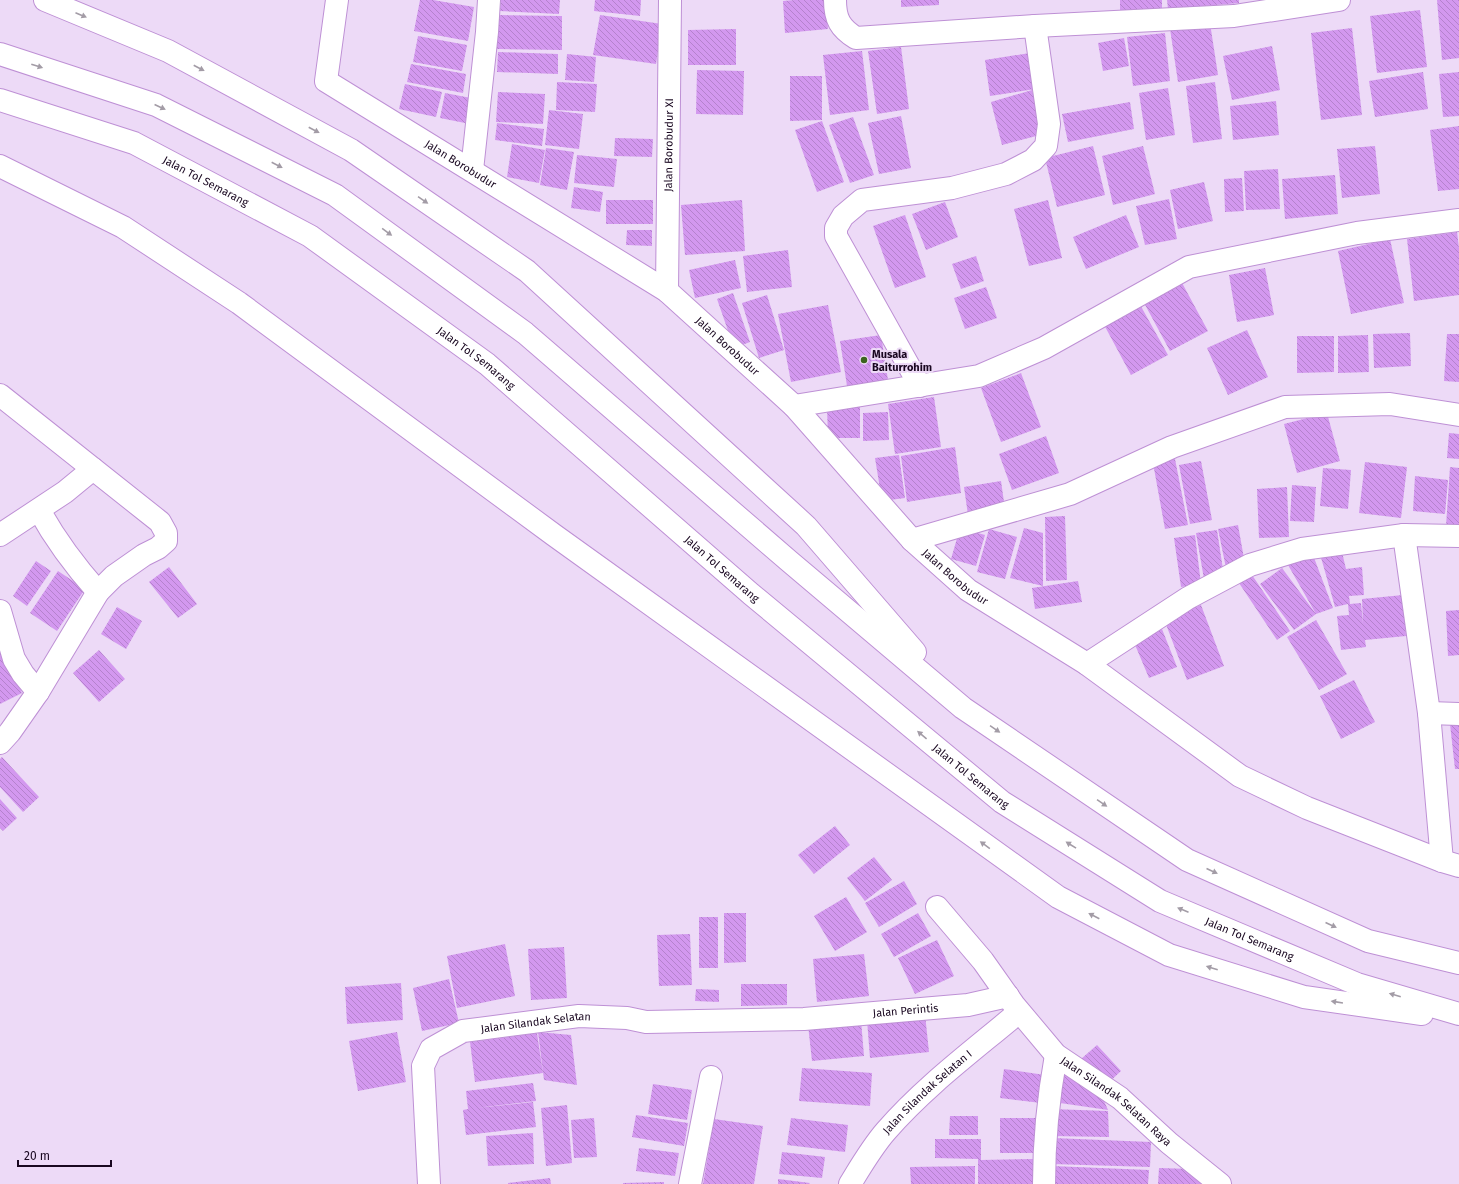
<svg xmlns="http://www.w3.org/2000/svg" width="1459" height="1184" font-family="'Fira Sans',sans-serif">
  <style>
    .building { fill: url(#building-back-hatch) }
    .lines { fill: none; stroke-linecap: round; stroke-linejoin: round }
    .street-casing { stroke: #be90d5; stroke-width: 24 }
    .highway-casing { stroke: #be90d5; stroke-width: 24 }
    .street { stroke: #fff; stroke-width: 22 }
    .highway { stroke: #fff; stroke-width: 22 }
    .oneway { fill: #a39ca6 }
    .poi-dot { fill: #3b631d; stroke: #eddaf7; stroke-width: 1.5 }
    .labels { text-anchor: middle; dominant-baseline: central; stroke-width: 4; stroke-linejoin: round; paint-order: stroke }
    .street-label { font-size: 11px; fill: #190720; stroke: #eddaf7 }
    .poi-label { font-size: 11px; font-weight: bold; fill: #190720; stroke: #eddaf7; text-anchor: start }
  </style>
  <defs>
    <pattern id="building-back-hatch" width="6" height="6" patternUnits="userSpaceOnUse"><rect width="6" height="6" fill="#d398ef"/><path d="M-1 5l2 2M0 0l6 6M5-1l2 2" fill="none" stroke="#b582cd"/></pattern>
  </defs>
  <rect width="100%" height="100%" fill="#eddaf7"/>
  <path class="building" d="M420,0H433L474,7L468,41L414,31Z
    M501,0H560L559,14L500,11Z
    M595,0H641L640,16L594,11Z
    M794,0H826L828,29L785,33L783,1Z
    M901,0H939V5L901,7Z
    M1120,0H1162V11L1120,13Z
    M1167,0H1239V3L1168,9Z
    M1437,0H1459V58L1442,60Z
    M1420,10L1427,67L1377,73L1370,16Z
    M498,15L562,16V50L497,49Z
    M600,15L662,24L656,64L593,55Z
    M1210,23L1218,75L1178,82L1170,29Z
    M1352,28L1362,115L1321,120L1311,33Z
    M736,29V65H688V30Z
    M1165,33L1170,81L1133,86L1127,37Z
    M418,36L467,45L462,71L413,62Z
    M1124,38L1129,66L1103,71L1098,43Z
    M1272,46L1280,90L1232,100L1223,56Z
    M901,47L909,109L877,114L868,51Z
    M862,51L869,110L830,115L823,55Z
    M498,52L558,54V74L497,72Z
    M1030,53L1035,89L990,96L985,60Z
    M567,54L596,57L594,82L565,80Z
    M411,64L466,74L463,93L407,82Z
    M697,70L744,71L743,115L696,114Z
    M1423,72L1428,109L1375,117L1369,81Z
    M1459,72V116L1443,117L1439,74Z
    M790,76H822V120L790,121Z
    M557,82L597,84L595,112L556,110Z
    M1215,82L1222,139L1193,143L1186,86Z
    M405,84L442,92L436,117L399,109Z
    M1168,88L1175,135L1146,140L1139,93Z
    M1032,90L1044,134L1002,145L991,102Z
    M498,92L545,94L543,124L496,122Z
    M445,93L471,98L465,123L440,118Z
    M1276,101L1279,135L1233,140L1230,106Z
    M1130,102L1134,129L1068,142L1062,114Z
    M549,110L583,114L579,149L545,145Z
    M901,116L911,168L879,174L868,123Z
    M853,117L874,175L850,183L829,125Z
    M822,121L844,182L817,192L795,130Z
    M497,123L544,129L542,146L495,140Z
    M1459,126V189L1438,191L1430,130Z
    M615,138L653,139L652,157L614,156Z
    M512,144L545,150L539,183L507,177Z
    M1093,146L1105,195L1057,207L1045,158Z
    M1143,146L1155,194L1113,205L1102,156Z
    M1375,146L1380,194L1342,198L1337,149Z
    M546,148L574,152L567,190L540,185Z
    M577,155L617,159L614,187L574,183Z
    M1278,169L1280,209L1246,210L1244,171Z
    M1335,175L1338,214L1285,219L1282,179Z
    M1242,178L1244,211L1225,212L1224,179Z
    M1204,182L1213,221L1178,229L1170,190Z
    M574,187L603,192L600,212L571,208Z
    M1169,199L1177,239L1145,245L1136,206Z
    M606,200H653V224H606Z
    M742,200L745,251L685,255L681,205Z
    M1048,200L1062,258L1029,266L1014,209Z
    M945,202L958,237L926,250L912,214Z
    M905,215L926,277L895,288L873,226Z
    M1126,215L1139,247L1086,269L1073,237Z
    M627,230H652V246L626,245Z
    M1457,232L1459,248V295L1414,301L1407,239Z
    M1390,239L1404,303L1351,314L1338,251Z
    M788,250L792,287L747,292L743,256Z
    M976,256L984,281L961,289L952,264Z
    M735,260L741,288L695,298L689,270Z
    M1265,268L1274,315L1237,322L1229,275Z
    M1181,281L1208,331L1170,351L1143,301Z
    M986,287L997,318L965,329L954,298Z
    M733,293L750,342L734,348L717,299Z
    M767,295L784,350L759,358L742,303Z
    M1138,301L1168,355L1131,375L1102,321Z
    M828,305L841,372L791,382L778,314Z
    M1247,330L1268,377L1228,395L1207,348Z
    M1410,333L1411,366L1374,368L1373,334Z
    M1447,334H1459V382L1444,381Z
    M881,335L888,380L847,386L840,341Z
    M1368,335L1369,372L1338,373V336Z
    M1297,336H1334V372L1297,373Z
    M1021,373L1041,427L1001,442L981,388Z
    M934,397L941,447L895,454L888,404Z
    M860,406V438H828L827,407Z
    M888,412L889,440L863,441V413Z
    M1327,413L1340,461L1297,473L1284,424Z
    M1449,433L1459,434V459L1447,458Z
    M1046,436L1059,473L1012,490L999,454Z
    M955,447L961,493L907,502L901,456Z
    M899,455L905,498L882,501L875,458Z
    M1175,459L1188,525L1165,529L1153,463Z
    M1201,461L1212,520L1190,524L1179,465Z
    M1365,462L1407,467L1401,518L1359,513Z
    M1450,467L1459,468V527L1446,526Z
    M1323,468L1351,470L1348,509L1320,506Z
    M1415,476L1448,480L1445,514L1413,511Z
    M1001,481L1005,509L968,515L964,487Z
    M1292,485L1316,487L1314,522L1290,521Z
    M1287,487L1289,537L1259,538L1257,489Z
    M1065,516L1067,580L1046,581L1045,517Z
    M1238,525L1245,564L1226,568L1218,529Z
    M960,528L985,535L976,566L951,559Z
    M1024,528L1043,533V586L1010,578Z
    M989,529L1017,537L1005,579L977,572Z
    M1217,530L1224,576L1204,579L1196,533Z
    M1195,535L1201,584L1181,587L1174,538Z
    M1341,548L1346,569L1362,567L1364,595L1349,596L1350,604L1361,603L1363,624L1362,599L1403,595L1406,636L1365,640L1366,647L1341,650L1337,616L1349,615L1348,604L1335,607L1320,554Z
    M1313,555L1333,608L1316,614L1288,565Z
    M36,561L51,571L27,606L13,596Z
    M169,567L197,604L178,618L149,582Z
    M1282,568L1316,614L1294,630L1260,584Z
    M58,571L85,589L57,631L30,613Z
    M1252,575L1290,631L1277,640L1239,583Z
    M1078,581L1082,602L1035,609L1032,588Z
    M1201,605L1224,666L1187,680L1164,619Z
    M117,607L142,621L126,649L101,634Z
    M1459,610V655L1448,656L1446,611Z
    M1316,620L1347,674L1319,690L1287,637Z
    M1162,629L1177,667L1149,678L1133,640Z
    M99,650L125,679L99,702L73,673Z
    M3,653L22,693L0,704V654Z
    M1354,680L1375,722L1341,739L1320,696Z
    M1459,723V769H1455L1450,724Z
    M2,757L39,797L23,812L0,787V759Z
    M0,799L17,818L3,831L0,828Z
    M835,826L850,845L814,874L798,855Z
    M874,857L892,880L865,901L847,878Z
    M904,881L917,904L879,927L865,903Z
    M846,897L867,932L835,951L814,916Z
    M724,913H746V962L724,963Z
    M918,913L931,936L894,957L881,934Z
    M699,917H718V968H699Z
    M690,934L692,985L659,986L657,935Z
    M937,940L954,976L915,994L898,958Z
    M505,944L515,996L457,1008L447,956Z
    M564,947L567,998L531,1000L528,949Z
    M864,954L869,996L817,1002L813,959Z
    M449,979L459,1023L422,1031L413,988Z
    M401,983L403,1020L347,1024L345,987Z
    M741,984H787V1005L741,1006Z
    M696,989L719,990V1002L695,1001Z
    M925,1014L929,1052L870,1058L867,1020Z
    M861,1020L864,1056L812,1061L808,1025Z
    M397,1032L406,1082L358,1091L349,1041Z
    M538,1032L571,1035L577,1085L544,1080Z
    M537,1033L543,1073L475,1082L470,1042Z
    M1097,1045L1121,1071L1105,1086L1081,1059Z
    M802,1068L872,1073L870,1106L799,1101Z
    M1004,1069L1045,1075L1041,1103L1000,1098Z
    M1064,1073L1101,1094L1108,1110L1060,1103Z
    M533,1083L536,1101L476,1108L533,1102L536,1127L466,1135L463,1110L468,1109L466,1091Z
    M653,1084L692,1090L687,1120L648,1114Z
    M567,1105L572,1163L546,1166L541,1108Z
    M1051,1109L1108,1111L1109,1137L1052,1136Z
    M636,1115L688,1123L684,1146L632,1137Z
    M950,1116H978V1135H949Z
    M594,1118L597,1157L574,1158L571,1120Z
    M791,1118L848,1125L845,1152L787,1145Z
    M1000,1118H1039V1153H1000Z
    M714,1119L763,1126L754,1184H703Z
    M533,1133L534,1164L488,1166L486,1136Z
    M1053,1138L1151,1142L1150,1167L1052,1164Z
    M935,1139H981V1160L1034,1159V1184H978V1159L935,1158Z
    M639,1148L679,1153L675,1176L636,1171Z
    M782,1152L825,1157L822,1178L779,1174Z
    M975,1166V1184H911L910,1167Z
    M1052,1166L1149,1170L1148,1184H1052Z
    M1159,1168L1192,1169L1207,1184H1158Z
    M550,1178L551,1184H508V1183Z
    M778,1179L810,1183L809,1184H778Z
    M664,1182V1184H623V1183Z"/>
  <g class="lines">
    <g class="street-casing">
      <g id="street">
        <path id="s1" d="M337,0L326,81L667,291L794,406L912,540L968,590L1087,664L1240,776L1307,808L1442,861L1459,866"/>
        <path d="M835,0C835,19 840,28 856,38L1035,26L1234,16L1339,0"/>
        <path d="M472,170L487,32L489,0"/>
        <path id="s2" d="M667,291L670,0"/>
        <path d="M920,386L836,236V228L843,216L862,200L952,188L1006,174L1033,160L1046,146L1049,124L1035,26"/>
        <path d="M0,395L160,522L166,533V541L158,548L144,555L114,576L98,592L38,692L10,732L0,743"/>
        <path d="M794,406L979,376L1044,348L1189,267L1357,233L1459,220"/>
        <path d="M39,510C56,541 74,565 98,592"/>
        <path d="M0,535L65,492L93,469"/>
        <path d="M1404,535L1429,713L1442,861"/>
        <path d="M912,540L1070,494L1172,447L1285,407L1390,404L1459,415"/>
        <path d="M0,611L14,659L23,674L38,692"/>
        <path d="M1087,664L1188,598L1250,565L1302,549L1404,535L1459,536"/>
        <path d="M1429,713L1459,714"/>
        <path id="s3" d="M937,907L983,961L1014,1005L1056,1055L1120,1098L1169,1143L1220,1184"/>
        <path id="s4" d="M429,1184L423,1066L431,1049L463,1031L579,1016L627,1018L646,1022L804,1019L968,1005L1008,996"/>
        <path d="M690,1184L711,1077"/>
        <path id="s5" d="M850,1184C861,1166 872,1147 886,1131C925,1086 974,1050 1019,1012"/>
        <path d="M1044,1184C1044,1139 1048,1099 1056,1055"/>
      </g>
    </g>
    <g class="highway-casing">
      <g id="highway">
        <path d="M45,0L168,51L351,150L527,271L806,526L915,652"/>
        <path d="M0,54L156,105L335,195L525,333L789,561L963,708L1187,860L1368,941L1459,963"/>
        <path id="s6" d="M0,100L134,143L310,236L487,364L751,594L1002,802L1160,901L1357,984L1459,1014"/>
        <path d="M0,166L123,227L239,303L554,535L1058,897L1169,955L1304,997L1422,1014"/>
      </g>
    </g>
    <use href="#street" class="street"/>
    <use href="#highway" class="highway"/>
  </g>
  <defs><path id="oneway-solid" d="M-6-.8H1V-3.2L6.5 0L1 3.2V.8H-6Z"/></defs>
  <g class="oneway">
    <use href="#oneway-solid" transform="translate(81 15) rotate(23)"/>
    <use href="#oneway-solid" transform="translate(37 66) rotate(18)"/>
    <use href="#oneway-solid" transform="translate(199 68) rotate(28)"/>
    <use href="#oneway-solid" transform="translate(160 107) rotate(25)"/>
    <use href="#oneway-solid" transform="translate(314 130) rotate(28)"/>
    <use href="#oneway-solid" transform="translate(277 165) rotate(27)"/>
    <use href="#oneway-solid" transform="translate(423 200) rotate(34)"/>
    <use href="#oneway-solid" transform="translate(387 232) rotate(36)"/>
    <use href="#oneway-solid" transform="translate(995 729) rotate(34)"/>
    <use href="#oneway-solid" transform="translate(922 735) rotate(-140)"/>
    <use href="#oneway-solid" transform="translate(1102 803) rotate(34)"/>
    <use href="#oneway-solid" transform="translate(985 845) rotate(-144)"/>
    <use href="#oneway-solid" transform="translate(1071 845) rotate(-148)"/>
    <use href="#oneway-solid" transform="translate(1212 871) rotate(24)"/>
    <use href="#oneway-solid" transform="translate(1183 910) rotate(-157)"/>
    <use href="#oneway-solid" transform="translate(1094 916) rotate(-153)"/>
    <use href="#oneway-solid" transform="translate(1331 925) rotate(24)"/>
    <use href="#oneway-solid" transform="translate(1212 968) rotate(-163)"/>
    <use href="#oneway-solid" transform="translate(1395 995) rotate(-164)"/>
    <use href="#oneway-solid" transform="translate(1337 1002) rotate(-171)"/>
  </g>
  <circle class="poi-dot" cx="864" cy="360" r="4"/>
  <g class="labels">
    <g class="street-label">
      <text stroke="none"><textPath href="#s2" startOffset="146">Jalan Borobudur XI</textPath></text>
      <text stroke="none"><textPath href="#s1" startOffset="240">Jalan Borobudur</textPath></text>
      <text stroke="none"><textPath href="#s6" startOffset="222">Jalan Tol Semarang</textPath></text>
      <text stroke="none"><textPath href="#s1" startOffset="564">Jalan Borobudur</textPath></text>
      <text stroke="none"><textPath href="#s6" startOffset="546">Jalan Tol Semarang</textPath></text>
      <text stroke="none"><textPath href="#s6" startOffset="870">Jalan Tol Semarang</textPath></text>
      <text stroke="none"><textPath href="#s1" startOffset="889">Jalan Borobudur</textPath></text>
      <text stroke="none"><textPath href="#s6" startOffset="1194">Jalan Tol Semarang</textPath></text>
      <text stroke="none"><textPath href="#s6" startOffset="1518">Jalan Tol Semarang</textPath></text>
      <text stroke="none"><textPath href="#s4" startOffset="618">Jalan Perintis</textPath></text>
      <text stroke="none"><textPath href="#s4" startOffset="247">Jalan Silandak Selatan</textPath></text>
      <text stroke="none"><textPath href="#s5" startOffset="121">Jalan Silandak Selatan I</textPath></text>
      <text stroke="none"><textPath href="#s3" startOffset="266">Jalan Silandak Selatan Raya</textPath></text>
    </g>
    <g class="poi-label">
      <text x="872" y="354">Musala<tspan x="872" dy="13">Baiturrohim</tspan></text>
    </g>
  </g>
  <path d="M18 1160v6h93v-6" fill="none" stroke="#190720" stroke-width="2"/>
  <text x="24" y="1160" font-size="12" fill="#190720" stroke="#eddaf7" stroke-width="3" paint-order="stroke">20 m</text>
</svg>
